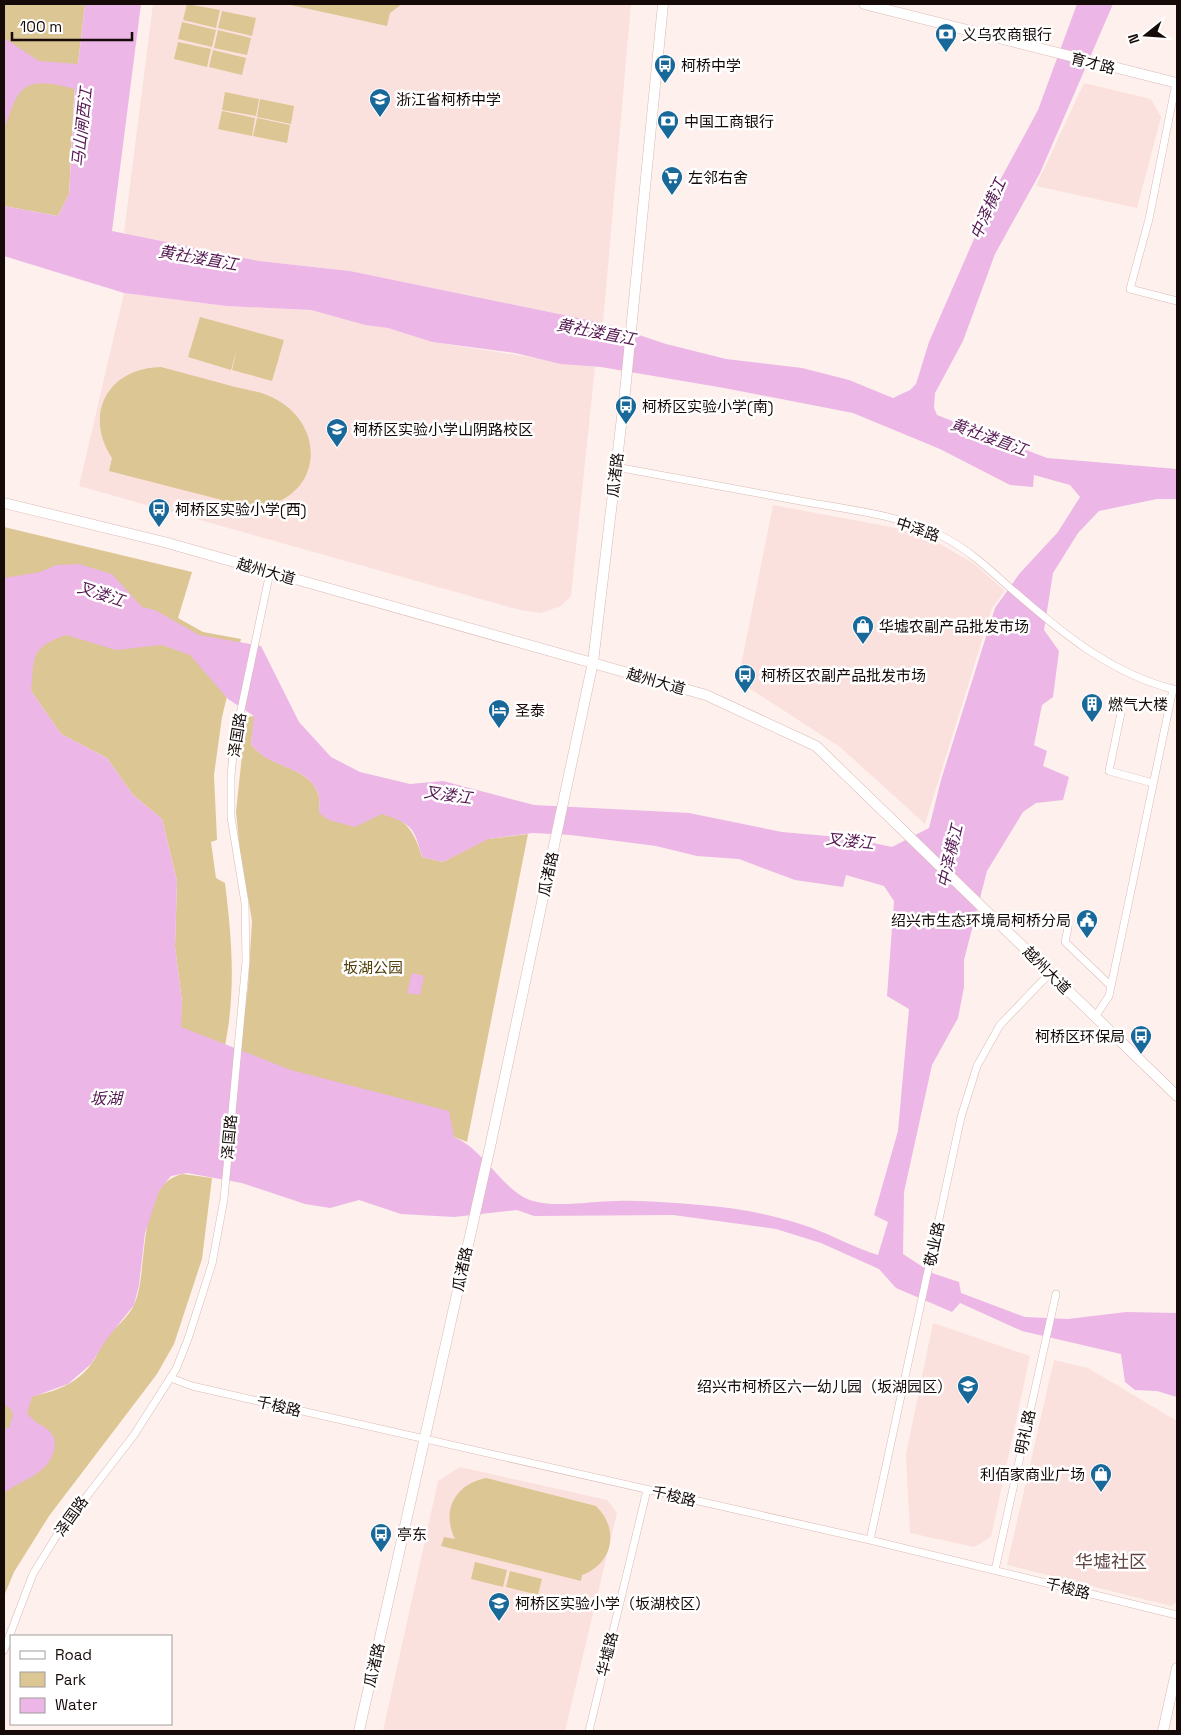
<svg xmlns="http://www.w3.org/2000/svg" width="1181" height="1735" font-family="'Space Grotesk','Noto Sans SC',sans-serif">
  <style>
    .built { fill: #fbe1dd }
    .green { fill: #dcc694 }
    .water { fill: #ecb6e6; fill-rule: evenodd }
    .lines { fill: none; stroke-linecap: round; stroke-linejoin: round }
    .street-casing { stroke: #dabab4; stroke-width: 8 }
    .secondary-casing { stroke: #dabab4; stroke-width: 11 }
    .street { stroke: #fff; stroke-width: 7 }
    .secondary { stroke: #fff; stroke-width: 10 }
    .labels { text-anchor: middle; dominant-baseline: central; stroke-width: 5; stroke-linejoin: round; paint-order: stroke }
    .poi-label { font-size: 15px; fill: #150a08; stroke: #fff; text-anchor: start }
    .street-label { font-size: 15px; fill: #150a08; stroke: #fff }
    .park-label { font-size: 15px; fill: #4f3c07; stroke: #fff }
    .water-label { font-size: 16px; font-style: italic; fill: #551852; stroke: #fff }
    .quarter-label { font-size: 18px; fill: #604541; stroke: #fff }
  </style>
  <rect width="100%" height="100%" fill="#fef0ed"/>
  <path class="built" d="M153,4H631L603,323L350,271L259,261L130,236L124,232Z
    M1084,83L1151,99L1161,117L1137,208L1036,186Z
    M124,293L226,306L311,310L365,325L388,328L432,342L595,367L571,596L561,606L541,613L520,610L79,486Z
    M773,505L891,527L926,536L973,563L1005,591L992,608L925,824L840,747L738,681Z
    M933,1323L1030,1356L991,1537L974,1547L910,1533L906,1454Z
    M1054,1360L1088,1368L1177,1421V1602L1171,1606L1007,1565Z
    M460,1467L607,1500L617,1513L565,1731H383L438,1481Z"/>
  <path class="green" d="M4,4H85L74,98L69,194L58,216L4,206Z
    M187,4L220,10L216,28L183,20Z
    M286,4H402L390,13L387,26Z
    M222,11L256,18L252,36L218,28Z
    M182,22L216,30L212,47L178,39Z
    M218,30L251,38L247,55L214,48Z
    M178,42L211,49L207,67L174,59Z
    M213,50L246,58L242,75L209,67Z
    M225,92L259,99L256,116L222,110Z
    M260,99L294,106L291,124L257,117Z
    M222,111L255,118L252,136L218,129Z
    M257,118L290,125L287,143L253,136Z
    M200,317L284,340L272,381L232,370L237,348L231,370L188,357Z
    M161,367C186,374 211,380 235,387C250,390 266,393 279,401C304,416 318,445 307,473C300,491 281,504 262,506L261,510L109,471L112,458C83,414 108,368 161,367Z
    M4,527L192,572L178,618L203,632L241,639L222,717L214,775L217,840L211,842L216,878L225,883C232,940 236,989 225,1046L180,1027L182,1002L175,947L177,881L162,819L133,795L107,758L61,734L31,691L4,608Z
    M255,716L251,744C269,769 306,764 318,793C320,798 319,807 319,813C369,811 406,798 422,857L443,862L487,839L528,834L467,1142L240,1051L248,986L252,921L240,851L236,812L246,717Z
    M183,1174L212,1178L202,1259L174,1344L157,1374L49,1516L14,1572L4,1596V1400C35,1397 73,1391 92,1363C97,1356 100,1347 105,1340C114,1328 128,1318 134,1305C150,1271 135,1184 183,1174Z
    M486,1478L596,1506C620,1529 613,1564 582,1575L581,1581L441,1546L444,1537L455,1539C441,1511 455,1484 486,1478Z
    M475,1562L507,1570L503,1587L471,1579Z
    M510,1571L542,1579L538,1595L506,1587Z"/>
  <path class="water" d="M85,4H141L112,231L259,261L350,271L603,323L666,344L726,359L802,368L849,380L893,398L910,390L916,384L929,342L998,184L1038,110L1077,4H1113L1040,173L995,254L963,341L935,393L934,408L937,415L1047,458L1177,469V499H1157L1099,511L1078,533L1053,573L1044,630L1059,651L1053,697L1042,705L1034,745L1047,751L1043,766L1069,777L1063,800L1036,803L1023,812L987,871L964,960V987L958,1018L932,1065L904,1192L903,1254L932,1273L959,1282L961,1293L1025,1317L1068,1319L1126,1312L1177,1313V1397L1157,1391L1135,1390L1125,1382L1121,1354L1022,1331L960,1303L952,1312L896,1288L879,1269L821,1243L776,1229L673,1215L534,1216L517,1210L454,1217L401,1214L359,1200L330,1208L305,1204L242,1183L187,1173L171,1176L159,1191L145,1233L139,1285L134,1305L106,1340L91,1364L68,1384L32,1397L27,1413C36,1425 45,1425 51,1433C56,1439 55,1445 54,1451C47,1475 21,1480 4,1493V1428H9L13,1415L10,1408L4,1405V578L40,572L56,565L79,564L112,574L142,607L155,610L199,635L261,646L299,722L331,757L360,772L410,784L443,781L534,805L689,813L782,832L850,838L892,847L929,828L941,780L995,608L1020,573L1058,532L1080,497L1070,485L1034,475L1033,487L1010,485L940,449L853,413L724,388L601,367L561,364L515,353L432,342L388,328L365,325L311,310L226,306L124,293L4,256V206L58,216L69,194L75,89C24,76 19,83 4,131V38L39,61L78,64ZM66,635L116,650L162,645L190,655L228,699L254,716L251,744C270,770 306,764 318,793C320,798 319,807 319,813L329,820L355,827L382,814C411,824 414,826 422,857L443,862L488,839L533,833L571,835L656,846L697,856L739,859L795,880L843,887L846,875L884,886L894,901L887,996L909,1009L898,1131L874,1215L888,1222L878,1255C855,1248 834,1236 812,1228C775,1215 739,1208 700,1205C673,1203 644,1200 617,1201C590,1201 559,1208 533,1201C504,1193 484,1149 454,1137L449,1111L291,1070L181,1027L182,1002L175,947L177,881L162,819L133,795L107,758L61,734L31,691C35,657 29,648 66,635Z
    M412,973L424,976L420,995L407,993Z"/>
  <g class="lines">
    <g class="street-casing">
      <path id="street" d="M1176,83L1149,219L1130,289L1177,301
        M616,467C679,479 743,490 806,502C851,510 900,515 942,536C967,549 987,567 1008,586C1057,629 1111,675 1177,690
        M1121,713L1109,771L1153,783
        M1068,928L1065,942L1111,986
        M1095,1017L1109,996L1173,689
        M171,1378L192,1386L870,1540L1177,1615
        M870,1540L961,1117L977,1066L1000,1025L1050,973
        M995,1570L1056,1294
        M4,1650L33,1574L57,1535L134,1435L176,1369L188,1339L212,1264L224,1199L246,961L245,903L231,817V776L234,743L270,572
        M589,1731L647,1490"/>
    </g>
    <g class="secondary-casing">
      <path id="secondary" d="M864,4L1177,83
        M4,503L164,542L706,695L816,746L1177,1096
        M359,1731L490,1147L593,662L625,392L663,4
        M1163,1731L1177,1668"/>
    </g>
    <use href="#street" class="street"/>
    <use href="#secondary" class="secondary"/>
  </g>
  <defs>
    <g id="bank-pin" transform="scale(1.125)"><path d="M0 17L-7.5 6A9.5 9.5 0 1 1 7.5 6Z" fill="#19689a" stroke="#fff"/><path d="M-6-4H6V4H-6ZM0-2.3a2.3 2.3 0 1 0 0 4.6a2.3 2.3 0 1 0 0-4.6Z" fill="#fff"/></g>
    <g id="bus-pin" transform="scale(1.125)"><path d="M0 17L-7.5 6A9.5 9.5 0 1 1 7.5 6Z" fill="#19689a" stroke="#fff"/><path d="M-5-6H5V4H4V6H2V4H-2V6H-4V4H-5ZM-3.5-4V0h7V-4ZM-3.5 1.2v1.5H-2V1.2ZM2 1.2v1.5H3.5V1.2Z" fill="#fff"/></g>
    <g id="school-pin" transform="scale(1.125)"><path d="M0 17L-7.5 6A9.5 9.5 0 1 1 7.5 6Z" fill="#19689a" stroke="#fff"/><path d="M0-5L7-2L0 1L-7-2ZM-4 1L0 2.5L4 1V4Q0 6-4 4Z" fill="#fff"/></g>
    <g id="supermarket-pin" transform="scale(1.125)"><path d="M0 17L-7.5 6A9.5 9.5 0 1 1 7.5 6Z" fill="#19689a" stroke="#fff"/><path d="M-6-5.5h2.5l.6 2H6L4.5 2H-2.5L-4.4-4H-6ZM-1.5 3.2a1.3 1.3 0 1 0 .1 0ZM3 3.2a1.3 1.3 0 1 0 .1 0Z" fill="#fff"/></g>
    <g id="shop-pin" transform="scale(1.125)"><path d="M0 17L-7.5 6A9.5 9.5 0 1 1 7.5 6Z" fill="#19689a" stroke="#fff"/><path d="M-5-2.5h2.3a2.7 3.5 0 0 1 5.4 0H5L5.5 6h-11ZM-1.5-2.5h3a1.5 2.3 0 0 0-3 0Z" fill="#fff"/></g>
    <g id="building-pin" transform="scale(1.125)"><path d="M0 17L-7.5 6A9.5 9.5 0 1 1 7.5 6Z" fill="#19689a" stroke="#fff"/><path d="M-4-6H4V6H1V3H-1V6H-4ZM-2.5-4.3h1.7v1.8h-1.7ZM.8-4.3h1.7v1.8H.8ZM-2.5-1h1.7V.8h-1.7ZM.8-1h1.7V.8H.8Z" fill="#fff"/></g>
    <g id="hotel-pin" transform="scale(1.125)"><path d="M0 17L-7.5 6A9.5 9.5 0 1 1 7.5 6Z" fill="#19689a" stroke="#fff"/><path d="M-6-4.5h1.5V1H6V5H4.5V3h-9V5H-6ZM-4 0a1.8 1.8 0 1 1 3.6 0ZM.5 0V-2.5h3Q6-2.5 6 0Z" fill="#fff"/></g>
    <g id="civic-pin" transform="scale(1.125)"><path d="M0 17L-7.5 6A9.5 9.5 0 1 1 7.5 6Z" fill="#19689a" stroke="#fff"/><path d="M-.6-6.5H3V-4.5H.6V-3L4-1V1h2V6H-6V1h2V-1L-.6-3ZM-1.2 2.5V6h2.4V2.5Z" fill="#fff"/></g>
  </defs>
  <g fill-rule="evenodd">
    <use href="#bank-pin" x="946" y="34"/>
    <use href="#bus-pin" x="665" y="65"/>
    <use href="#school-pin" x="380" y="99"/>
    <use href="#bank-pin" x="668" y="121"/>
    <use href="#supermarket-pin" x="672" y="177"/>
    <use href="#bus-pin" x="626" y="406"/>
    <use href="#school-pin" x="337" y="429"/>
    <use href="#bus-pin" x="159" y="509"/>
    <use href="#shop-pin" x="863" y="626"/>
    <use href="#bus-pin" x="745" y="675"/>
    <use href="#building-pin" x="1092" y="704"/>
    <use href="#hotel-pin" x="499" y="710"/>
    <use href="#civic-pin" x="1087" y="920"/>
    <use href="#bus-pin" x="1141" y="1036"/>
    <use href="#school-pin" x="968" y="1386"/>
    <use href="#shop-pin" x="1101" y="1474"/>
    <use href="#bus-pin" x="381" y="1534"/>
    <use href="#school-pin" x="499" y="1603"/>
  </g>
  <g class="labels">
    <g class="poi-label">
      <text x="962" y="34">义乌农商银行</text>
      <text x="681" y="65">柯桥中学</text>
      <text x="396" y="99">浙江省柯桥中学</text>
      <text x="684" y="121">中国工商银行</text>
      <text x="688" y="177">左邻右舍</text>
      <text x="642" y="406">柯桥区实验小学(南)</text>
      <text x="353" y="429">柯桥区实验小学山阴路校区</text>
      <text x="175" y="509">柯桥区实验小学(西)</text>
      <text x="879" y="626">华墟农副产品批发市场</text>
      <text x="761" y="675">柯桥区农副产品批发市场</text>
      <text x="1108" y="704">燃气大楼</text>
      <text x="515" y="710">圣泰</text>
      <text x="1071" y="920" text-anchor="end">绍兴市生态环境局柯桥分局</text>
      <text x="1125" y="1036" text-anchor="end">柯桥区环保局</text>
      <text x="952" y="1386" text-anchor="end">绍兴市柯桥区六一幼儿园（坂湖园区）</text>
      <text x="1085" y="1474" text-anchor="end">利佰家商业广场</text>
      <text x="397" y="1534">亭东</text>
      <text x="515" y="1603">柯桥区实验小学（坂湖校区）</text>
    </g>
    <g class="street-label">
      <text transform="translate(1093 63) rotate(14)">育才路</text>
      <text transform="translate(615 475) rotate(-83)">瓜渚路</text>
      <text transform="translate(918 529) rotate(19)">中泽路</text>
      <text transform="translate(266 571) rotate(16)">越州大道</text>
      <text transform="translate(656 681) rotate(16)">越州大道</text>
      <text transform="translate(237 735) rotate(-81)">泽国路</text>
      <text transform="translate(548 874) rotate(-78)">瓜渚路</text>
      <text transform="translate(1047 970) rotate(45)">越州大道</text>
      <text transform="translate(229 1137) rotate(-85)">泽国路</text>
      <text transform="translate(934 1244) rotate(-78)">敬业路</text>
      <text transform="translate(462 1269) rotate(-78)">瓜渚路</text>
      <text transform="translate(279 1406) rotate(13)">千梭路</text>
      <text transform="translate(1025 1432) rotate(-78)">明礼路</text>
      <text transform="translate(674 1496) rotate(13)">千梭路</text>
      <text transform="translate(71 1516) rotate(-54)">泽国路</text>
      <text transform="translate(1068 1588) rotate(14)">千梭路</text>
      <text transform="translate(607 1654) rotate(-76)">华墟路</text>
      <text transform="translate(374 1665) rotate(-77)">瓜渚路</text>
    </g>
    <g class="park-label">
      <text x="373" y="967">坂湖公园</text>
    </g>
    <g class="water-label">
      <text transform="translate(82 127) rotate(-84)">马山闸西江</text>
      <text transform="translate(988 209) rotate(-66)">中泽横江</text>
      <text transform="translate(198 258) rotate(10)">黄社溇直江</text>
      <text transform="translate(596 332) rotate(11)">黄社溇直江</text>
      <text transform="translate(989 437) rotate(20)">黄社溇直江</text>
      <text transform="translate(101 594) rotate(18)">叉溇江</text>
      <text transform="translate(448 795) rotate(8)">叉溇江</text>
      <text transform="translate(850 841) rotate(6)">叉溇江</text>
      <text transform="translate(950 856) rotate(-77)">中泽横江</text>
      <text x="106" y="1098">坂湖</text>
    </g>
    <g class="quarter-label">
      <text x="1111" y="1561">华墟社区</text>
    </g>
  </g>
  <rect width="1181" height="1735" fill="none" stroke="#150a08" stroke-width="10"/>
  <rect x="10" y="1635" width="162" height="90" fill="#ffffff" stroke="#a19d9c"/>
  <rect x="20" y="1651" width="25" height="8" fill="#ffffff" stroke="#a19d9c"/>
  <text x="55" y="1660" font-size="15" fill="#150a08">Road</text>
  <rect x="20" y="1672" width="25" height="15" fill="#dcc694" stroke="#a19d9c"/>
  <text x="55" y="1685" font-size="15" fill="#150a08">Park</text>
  <rect x="20" y="1698" width="25" height="15" fill="#ecb6e6" stroke="#a19d9c"/>
  <text x="55" y="1710" font-size="15" fill="#150a08">Water</text>
  <g transform="translate(1146 35) rotate(253)" stroke="#ffffff" stroke-width="4" paint-order="stroke">
  <path d="M0-4L9 19L0 12L-9 19Z" fill="#150a08"/>
  <text y="-8" font-size="14" font-weight="bold" text-anchor="middle" fill="#150a08">N</text>
  </g>
  <path d="M12 32v8h120v-8" fill="none" stroke="#150a08" stroke-width="2.5"/>
  <text x="20" y="32" font-size="15" fill="#150a08" stroke="#ffffff" stroke-width="4" paint-order="stroke">100 m</text>
</svg>
